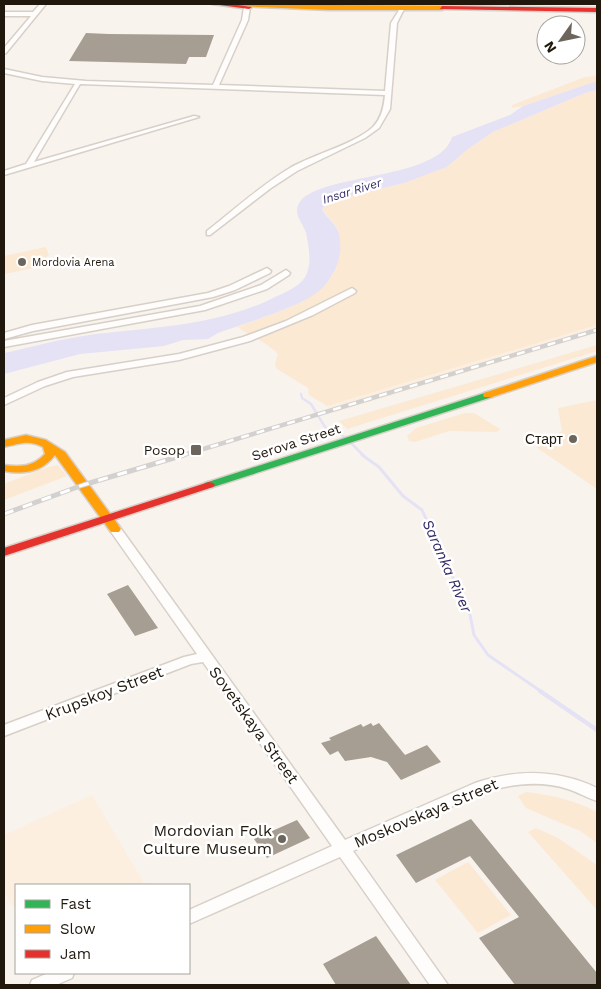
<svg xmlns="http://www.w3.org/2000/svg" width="601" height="989" font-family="'Work Sans',sans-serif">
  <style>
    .built { fill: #fcefe0 }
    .green { fill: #fbe9d4 }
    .water { fill: #e5e2f5 }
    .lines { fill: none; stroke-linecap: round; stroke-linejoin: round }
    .stream-far2 { stroke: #e5e2f5; stroke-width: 2.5 }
    .stream-far1 { stroke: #e5e2f5; stroke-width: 3 }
    .stream { stroke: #e5e2f5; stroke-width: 4.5 }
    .building { fill: #a69e93 }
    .street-casing { stroke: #d7d0c8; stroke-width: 3 }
    .fast-casing { stroke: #d7d0c8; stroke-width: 3 }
    .slow-casing { stroke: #d7d0c8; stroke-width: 3 }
    .jam-casing { stroke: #d7d0c8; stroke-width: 3 }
    .street { fill: #fefdfc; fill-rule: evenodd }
    .fast { fill: #30b455; fill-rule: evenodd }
    .slow { fill: #ff9f0a; fill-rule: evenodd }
    .jam { fill: #e5322d; fill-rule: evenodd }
    .rail-far1-casing { stroke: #d3d1cf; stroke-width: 4.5 }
    .rail-casing { stroke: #d3d1cf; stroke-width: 5 }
    .rail-far1 { stroke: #fff; stroke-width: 2.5; stroke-dasharray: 8; stroke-linecap: butt }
    .rail { stroke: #fff; stroke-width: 3; stroke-dasharray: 10; stroke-linecap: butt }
    .poi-dot { fill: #6c655b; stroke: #fff; stroke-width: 2 }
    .labels { text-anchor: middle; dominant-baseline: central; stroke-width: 5; stroke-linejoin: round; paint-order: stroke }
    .far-poi-label { font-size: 11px; fill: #20180d; stroke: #fff; text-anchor: start }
    .far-water-label { font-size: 12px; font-style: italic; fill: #342a64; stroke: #fff }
    .poi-label { font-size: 14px; fill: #20180d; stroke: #fff; text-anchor: end }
    .street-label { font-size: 14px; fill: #20180d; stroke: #fff }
    .water-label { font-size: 15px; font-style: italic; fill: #342a64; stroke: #fff }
    .near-street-label { font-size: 16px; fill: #20180d; stroke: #fff }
    .near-poi-label { font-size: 16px; fill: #20180d; stroke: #fff; text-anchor: end }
  </style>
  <rect width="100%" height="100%" fill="#f9f3ed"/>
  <path class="built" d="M597,325V333L334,413L327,406Z
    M92,795L145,885H16V907L10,904L4,890V835Z"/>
  <path class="green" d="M597,76V81L523,106L512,108V105L585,77Z
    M597,90V325L327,406L309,395L308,388L277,369L275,364L278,354C264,340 252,338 238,327C268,315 319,302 334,272C339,261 337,241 338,229L322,209L330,201L404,183L447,167L468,149L493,132L585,93Z
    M46,247L49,255L34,268L4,274V256Z
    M597,345V351L347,429L339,421Z
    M597,400V489L536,447L562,431L558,408Z
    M465,413H474L500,429L497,432L449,431L415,442L409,441L407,436L416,428Z
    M58,465L67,476L4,500V484L48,467Z
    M526,792C552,795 574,800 597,812V843L580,831L526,808L518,796Z
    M536,828L558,838L597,865V910L528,832Z
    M468,862L511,915L478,933L435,880Z"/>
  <path class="water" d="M597,81V90L585,93L493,132L468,149L447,167L404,183L330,201L322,209C326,217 335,223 338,231C345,251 336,276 320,290C301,307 243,324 218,333L208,339L183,340L164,346L80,354L4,374V353C32,347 60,339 89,335C151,327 213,327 271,299C281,294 295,289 303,280C313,268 309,247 306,233C304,226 297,218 297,211C297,203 303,197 309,194C343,174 441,176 452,137L510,115L523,106Z"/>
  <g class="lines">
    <path class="stream-far2" d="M301,394L302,398L311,404L325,427L345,437L364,456"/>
    <path class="stream-far1" d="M362,455L379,467L403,496L422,510L470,615L474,635L488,655L542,692"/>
    <path class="stream" d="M540,691L597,730"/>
  </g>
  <path class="building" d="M86,33L109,34L214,35L206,57H189L186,64L69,61Z
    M128,585L158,628L135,636L107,594Z
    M371,723L373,726L379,723L405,755L427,745L441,762L401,780L387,762L371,757L345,761L338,751L330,755L321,743L331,740L329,738L361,724L363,727Z
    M471,819L597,973V985H515L479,938L519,917L470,856L416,883L396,855Z
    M297,820L310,838L267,858L254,839Z
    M376,936L411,985H336L323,964Z"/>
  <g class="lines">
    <g class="street-casing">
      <path id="street" d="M40,4H46L6,53L4,54V48L31,16H4V12H33Z
        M247,5L250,7L248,20L219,85L385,91L391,23L401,7H405L397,23L390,109L379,128L365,138L297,171L271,188L210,235H207V231C234,210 260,186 290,168C314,154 353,145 373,127C382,118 384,106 385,95L80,84L34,162L194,116L199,117L4,175V171L26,164L75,84L42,81L4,73V69L42,77L86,81L213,85L242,20L244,7Z
        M267,268L271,271L270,273L235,290L213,297L33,331L4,339V333L32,325L208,293L229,286Z
        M286,270L290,273L289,275L267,289L205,310L4,347V341L200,306L261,285Z
        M352,288L356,291L355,293L313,315L250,341L179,360L73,377L45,386L4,405V398L38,382L67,372L179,354L243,337L286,321Z
        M115,525L119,526L345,840L475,783C517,769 557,769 597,788V801C587,798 578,792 568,789C540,780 511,784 484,792L353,851L448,985H430L340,857L189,924V910L332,846L203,662L191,664L4,736V725L184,657L197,654L109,529Z
        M48,973H74L72,978L56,985H30L32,980Z"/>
    </g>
    <g class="fast-casing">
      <path id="fast" d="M488,392L492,393L493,395L492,397L213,487L209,488L203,485L205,483Z"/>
    </g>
    <g class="slow-casing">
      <path id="slow" d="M237,4L442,6L445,8L442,10H329L240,6Z
        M597,356V362L492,397H484L483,395L484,393Z
        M26,435L46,440L65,452L119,526L121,529L119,532H111L55,455C42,472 24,475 4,471V465C20,467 33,467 45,454L43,447C28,439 19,444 4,447V440Z"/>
    </g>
    <g class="jam-casing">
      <path id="jam" d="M212,4H231L252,7L249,9Z
        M442,6L597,8V12L440,9Z
        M209,482L213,483L215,485L213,487L4,556V548Z"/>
    </g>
    <use href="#street" class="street"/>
    <use href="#fast" class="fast"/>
    <use href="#slow" class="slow"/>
    <use href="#jam" class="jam"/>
    <g class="rail-far1-casing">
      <path id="rail-far1" d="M180,456L597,330"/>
    </g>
    <g class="rail-casing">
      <path id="rail" d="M4,514L83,485L184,455"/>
    </g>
    <use href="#rail-far1" class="rail-far1"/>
    <use href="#rail" class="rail"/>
  </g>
  <g class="poi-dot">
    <circle cx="22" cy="262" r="5"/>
    <circle cx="573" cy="439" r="5"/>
    <rect x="190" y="444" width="12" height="12" rx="2.5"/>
    <circle cx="282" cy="839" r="5"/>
  </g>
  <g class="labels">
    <g class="far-poi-label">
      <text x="32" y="262">Mordovia Arena</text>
    </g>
    <g class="far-water-label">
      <text transform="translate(352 191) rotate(-17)">Insar River</text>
    </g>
    <g class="poi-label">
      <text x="563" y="439">Старт</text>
      <text x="185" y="450">Posop</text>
    </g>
    <g class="street-label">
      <text transform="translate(296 442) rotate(-18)">Serova Street</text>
    </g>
    <g class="water-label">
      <text transform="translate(447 566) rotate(66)">Saranka River</text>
    </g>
    <g class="near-street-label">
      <text transform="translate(104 693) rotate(-21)">Krupskoy Street</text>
      <text transform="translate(254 725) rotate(54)">Sovetskaya Street</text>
      <text transform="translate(426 813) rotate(-23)">Moskovskaya Street</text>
    </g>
    <g class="near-poi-label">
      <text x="272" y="830">Mordovian Folk<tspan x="272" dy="18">Culture Museum</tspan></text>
    </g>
  </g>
  <rect width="601" height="989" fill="none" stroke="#20180d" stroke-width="10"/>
  <rect x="15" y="884" width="175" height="90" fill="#ffffff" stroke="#a6a39e"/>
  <rect x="25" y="900" width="25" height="8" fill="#30b455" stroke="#a6a39e"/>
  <text x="60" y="909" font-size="15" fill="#20180d">Fast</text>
  <rect x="25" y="925" width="25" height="8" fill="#ff9f0a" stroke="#a6a39e"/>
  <text x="60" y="934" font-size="15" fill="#20180d">Slow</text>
  <rect x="25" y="950" width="25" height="8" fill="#e5322d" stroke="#a6a39e"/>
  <text x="60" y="959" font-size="15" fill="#20180d">Jam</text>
  <g transform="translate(561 40) rotate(237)"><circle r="24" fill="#ffffff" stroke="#a6a39e"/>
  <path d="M0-4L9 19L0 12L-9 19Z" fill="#6c655b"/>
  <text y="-8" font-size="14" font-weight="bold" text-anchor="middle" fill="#20180d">N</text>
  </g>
</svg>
